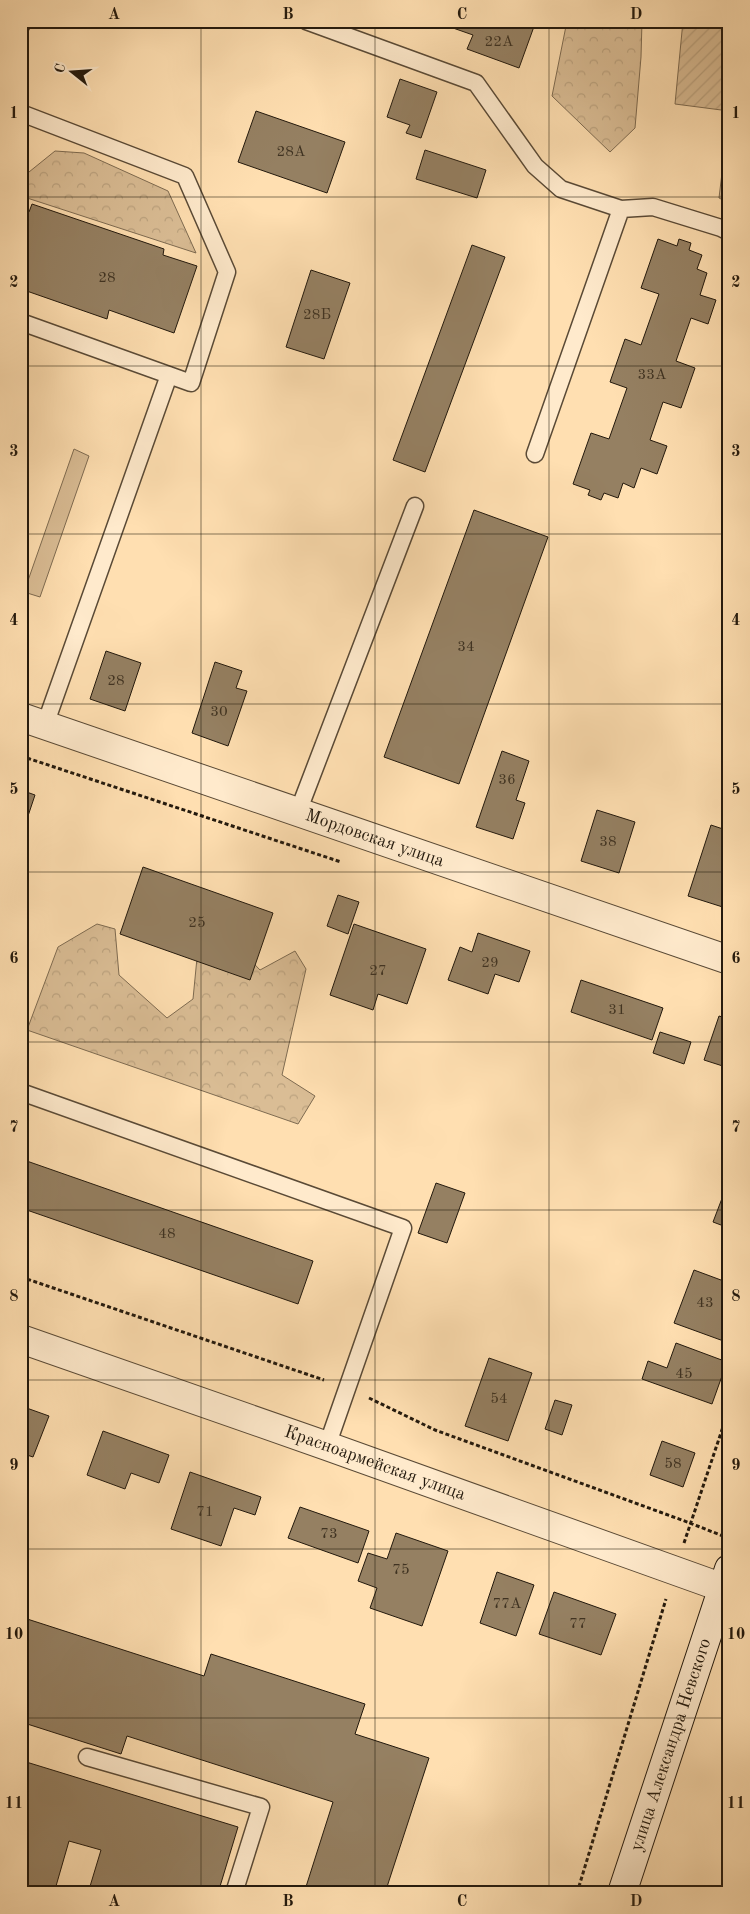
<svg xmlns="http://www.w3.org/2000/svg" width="750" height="1914" font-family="'Old Standard TT',serif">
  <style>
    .forest { fill: url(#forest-crowns); stroke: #7e6b51 }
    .park { fill: #dabd95; stroke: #7e6b51 }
    .garden { fill: url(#garden-furrows); stroke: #7e6b51 }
    .building { fill: #958062; stroke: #23190d }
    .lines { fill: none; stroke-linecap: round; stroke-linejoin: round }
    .service-casing { stroke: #5a4a36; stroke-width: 19 }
    .minor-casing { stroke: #5a4a36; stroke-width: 30 }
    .secondary-casing { stroke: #23190d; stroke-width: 30 }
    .path { stroke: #23190d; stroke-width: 3; stroke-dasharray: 4 2.5; stroke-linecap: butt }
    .service { stroke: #ffeacc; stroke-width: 16 }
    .minor { stroke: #ffeacc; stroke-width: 28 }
    .secondary { stroke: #ffeacc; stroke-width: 28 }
    .grid { fill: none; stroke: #23190d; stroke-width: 1; stroke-opacity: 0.55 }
    .labels { text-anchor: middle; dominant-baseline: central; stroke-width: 5; stroke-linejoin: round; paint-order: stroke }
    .number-label { font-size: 15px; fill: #403322 }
    .street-label { font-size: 18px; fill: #23190d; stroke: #ffeacc }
    .neatline { fill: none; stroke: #23190d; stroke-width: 2 }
    .grid-label { font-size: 16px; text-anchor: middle; font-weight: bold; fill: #23190d }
  </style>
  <defs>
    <pattern id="forest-crowns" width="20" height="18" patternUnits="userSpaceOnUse" patternTransform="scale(1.25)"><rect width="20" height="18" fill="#dabd95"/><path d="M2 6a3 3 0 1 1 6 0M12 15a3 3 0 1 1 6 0" fill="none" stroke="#bba27f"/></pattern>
    <pattern id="garden-furrows" width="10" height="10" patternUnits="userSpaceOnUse" patternTransform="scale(1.25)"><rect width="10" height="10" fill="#dabd95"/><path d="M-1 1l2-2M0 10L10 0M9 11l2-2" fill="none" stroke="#bba27f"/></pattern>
  </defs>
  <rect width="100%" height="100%" fill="#ffdfb1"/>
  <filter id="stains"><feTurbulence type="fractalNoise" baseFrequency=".004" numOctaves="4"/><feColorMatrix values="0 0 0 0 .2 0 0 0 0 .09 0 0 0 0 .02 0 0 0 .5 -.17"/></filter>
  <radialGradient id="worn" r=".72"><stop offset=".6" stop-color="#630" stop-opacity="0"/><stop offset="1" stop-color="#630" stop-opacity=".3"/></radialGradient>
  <path class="forest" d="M567,21H642L641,57L635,128L610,152L552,96Z
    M729,114V203L719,198Z
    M55,151L84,153L168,191L196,253L21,196V172H29Z
    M97,924L115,929L119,975L167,1018L193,999L197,958L235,944L260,970L295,951L306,969L282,1075L315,1096L298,1124L27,1030L58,947Z"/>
  <path class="park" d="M74,449L89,456L40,597L24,592Z"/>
  <path class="garden" d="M683,21H729V111L675,104Z"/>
  <path class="building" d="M433,21H536L519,68L467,49L473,35Z
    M400,79L437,92L421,138L406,133L410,125L387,117Z
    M256,111L345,142L327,193L238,162Z
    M425,150L486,170L477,198L416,179Z
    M32,204L164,249L163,255L197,266L174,333L109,310L107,319L21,289V209L29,212Z
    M658,239L677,246L679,239L691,243L689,250L702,255L697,269L707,273L700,295L716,300L708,324L691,318L676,361L695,368L681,408L663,402L650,440L667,446L657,474L641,468L634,488L623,483L618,498L604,493L601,500L588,495L590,490L573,484L591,433L609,439L627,388L610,382L625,339L641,345L659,294L641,288Z
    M472,245L505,257L425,472L393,460Z
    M311,270L350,283L324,359L286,347Z
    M474,510L548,537L459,784L384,757Z
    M106,651L141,663L125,711L90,699Z
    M215,662L242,671L236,688L247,691L228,746L192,733Z
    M502,751L529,761L516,800L525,803L513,839L476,827Z
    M21,790L35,795L21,837Z
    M597,810L635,822L619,873L581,861Z
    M711,825L729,831V909L688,896Z
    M143,867L273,913L250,980L120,934Z
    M338,895L359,902L348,934L327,926Z
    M354,924L426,949L407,1004L378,994L373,1010L330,995Z
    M478,933L530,951L519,982L495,974L488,994L448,980L460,947L472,952Z
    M581,980L663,1008L652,1040L571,1012Z
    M719,1016L729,1019V1068L704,1060Z
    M660,1032L691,1042L684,1064L653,1053Z
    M21,1159L313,1261L298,1304L21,1208Z
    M729,1180V1228L713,1222Z
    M436,1183L465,1193L447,1243L418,1233Z
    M694,1270L729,1283V1343L674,1323Z
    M676,1343L727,1362L712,1404L642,1379L648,1361L667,1368Z
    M489,1358L532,1373L508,1441L465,1426Z
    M555,1400L572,1405L562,1435L545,1429Z
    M21,1406L49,1416L33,1457L21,1453Z
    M103,1431L169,1455L159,1483L131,1473L125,1489L87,1475Z
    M662,1441L695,1453L683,1487L650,1475Z
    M190,1472L261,1497L255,1515L234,1508L221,1546L171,1529Z
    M300,1507L369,1531L358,1563L288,1538Z
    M396,1533L448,1551L422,1626L370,1608L377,1588L358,1581L368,1553L387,1559Z
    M497,1572L534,1585L516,1636L480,1623Z
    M554,1592L616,1614L601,1655L539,1634Z
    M21,1617L204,1676L211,1654L365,1704L355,1734L429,1758L385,1893H304L333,1802L127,1736L121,1754L21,1722Z
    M23,1761L238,1827L218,1893H88L101,1850L69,1841L54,1893H21V1767Z"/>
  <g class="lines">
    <g class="service-casing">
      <path id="service" d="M306,21L476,83L535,166L561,189L621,209L653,207L721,228L729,232
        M21,26L23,21
        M21,113L185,176L227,272L191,383L21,322
        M535,454L621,209
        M45,725L169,375
        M298,812L415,506
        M21,1092L403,1228L327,1446
        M87,1757L261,1807L234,1893"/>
    </g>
    <g class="minor-casing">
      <g id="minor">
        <path id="s1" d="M21,717L729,960"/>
        <path id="s2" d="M21,1339L327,1446L729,1590"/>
      </g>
    </g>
    <g class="secondary-casing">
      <g id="secondary">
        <path id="s3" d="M622,1893L729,1569"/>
      </g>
    </g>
    <path class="path" d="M21,756L341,862
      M21,1277L324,1380
      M369,1398L435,1430L690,1523L728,1538
      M684,1543L729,1409
      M577,1893L666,1599"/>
    <use href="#service" class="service"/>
    <use href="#minor" class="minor"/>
    <use href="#secondary" class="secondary"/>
  </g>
  <path class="grid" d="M201,21V1893M375,21V1893M549,21V1893M21,197H729M21,366H729M21,534H729M21,704H729M21,872H729M21,1042H729M21,1210H729M21,1380H729M21,1549H729M21,1718H729"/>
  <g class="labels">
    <g class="number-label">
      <text x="499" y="42">22А</text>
      <text x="291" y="152">28А</text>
      <text x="107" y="278">28</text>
      <text x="317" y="315">28Б</text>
      <text x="652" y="375">33А</text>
      <text x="466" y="647">34</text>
      <text x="116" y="681">28</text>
      <text x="219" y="712">30</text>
      <text x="507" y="780">36</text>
      <text x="608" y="842">38</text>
      <text x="197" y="923">25</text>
      <text x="490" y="963">29</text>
      <text x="378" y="971">27</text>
      <text x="617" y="1010">31</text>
      <text x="167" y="1234">48</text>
      <text x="705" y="1303">43</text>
      <text x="684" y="1374">45</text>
      <text x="499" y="1399">54</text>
      <text x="673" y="1464">58</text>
      <text x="205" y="1512">71</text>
      <text x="329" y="1534">73</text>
      <text x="401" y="1570">75</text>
      <text x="507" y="1604">77А</text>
      <text x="578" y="1624">77</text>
    </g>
    <g class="street-label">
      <text stroke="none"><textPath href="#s1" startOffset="374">Мордовская улица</textPath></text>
      <text stroke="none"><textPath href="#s2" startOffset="375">Красноармейская улица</textPath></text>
      <text stroke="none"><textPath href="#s3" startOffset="156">улица Александра Невского</textPath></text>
    </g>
  </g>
  <rect width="750" height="1914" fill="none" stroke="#ffdfb1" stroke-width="55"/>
  <g transform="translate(72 72) rotate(287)" stroke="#ffeacc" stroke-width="4" paint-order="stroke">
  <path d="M0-4L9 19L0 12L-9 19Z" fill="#23190d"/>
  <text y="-8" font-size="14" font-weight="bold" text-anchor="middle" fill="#23190d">С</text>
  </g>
  <rect x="28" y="28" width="694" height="1858" class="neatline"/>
  <g class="grid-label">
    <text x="114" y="19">A</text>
    <text x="288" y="19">B</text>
    <text x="462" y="19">C</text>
    <text x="636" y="19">D</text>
    <text x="14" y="118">1</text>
    <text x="736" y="118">1</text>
    <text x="14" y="287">2</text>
    <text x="736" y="287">2</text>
    <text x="14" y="456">3</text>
    <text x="736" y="456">3</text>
    <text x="14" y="625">4</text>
    <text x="736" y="625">4</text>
    <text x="14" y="794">5</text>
    <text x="736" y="794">5</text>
    <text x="14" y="963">6</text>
    <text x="736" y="963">6</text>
    <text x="14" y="1132">7</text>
    <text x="736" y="1132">7</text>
    <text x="14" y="1301">8</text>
    <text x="736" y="1301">8</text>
    <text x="14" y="1470">9</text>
    <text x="736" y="1470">9</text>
    <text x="14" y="1639">10</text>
    <text x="736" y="1639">10</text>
    <text x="14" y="1808">11</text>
    <text x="736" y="1808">11</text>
    <text x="114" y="1906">A</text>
    <text x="288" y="1906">B</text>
    <text x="462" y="1906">C</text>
    <text x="636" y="1906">D</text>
  </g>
  <rect width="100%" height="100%" filter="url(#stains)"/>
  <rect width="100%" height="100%" fill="url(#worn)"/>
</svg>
